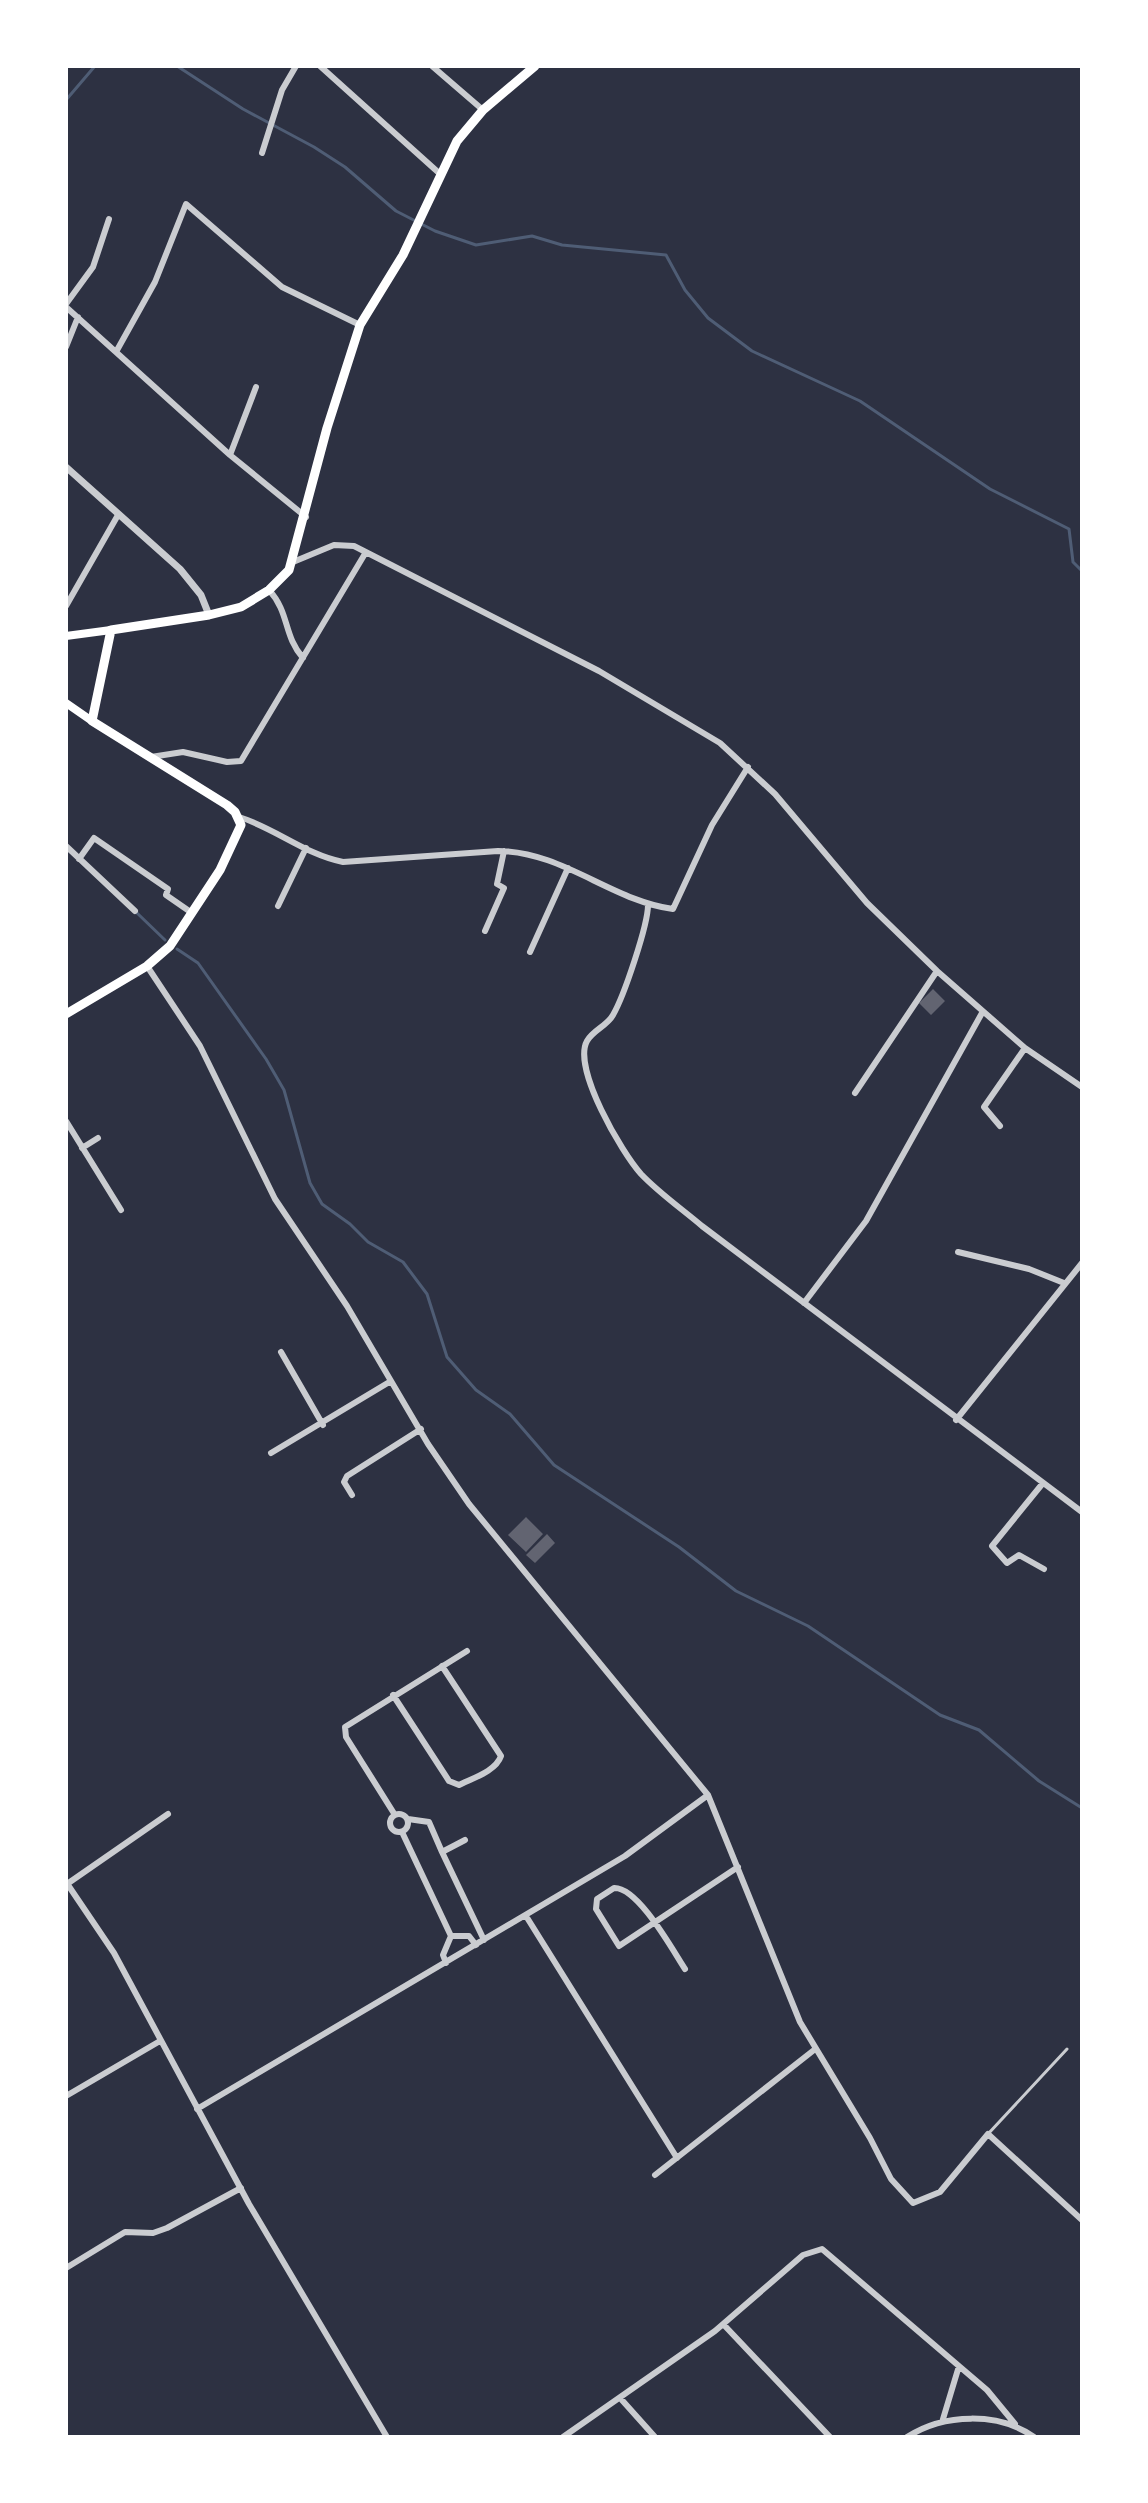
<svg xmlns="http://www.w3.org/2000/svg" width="1148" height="2503" font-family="Arial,sans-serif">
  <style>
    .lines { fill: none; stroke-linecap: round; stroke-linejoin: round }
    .stream { stroke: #4f5d75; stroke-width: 3 }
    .building { fill: #626471 }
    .service { stroke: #caccd0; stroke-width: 3 }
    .minor { stroke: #caccd0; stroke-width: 6 }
    .tertiary { stroke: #caccd0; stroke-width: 7 }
    .secondary { stroke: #fff; stroke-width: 8 }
    .primary { stroke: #fff; stroke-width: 9 }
  </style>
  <rect width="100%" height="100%" fill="#2d3142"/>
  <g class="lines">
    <path class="stream" d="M177,66L243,109L314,147L345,167L396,211L435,231L476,245L532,236L562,245L666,255L685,290L708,318L752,351L860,401L990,489L1069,529L1073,562L1082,571
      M66,100L95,66
      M137,913L165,940
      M177,949L198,963L266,1059L284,1090L310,1183L322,1204L350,1224L368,1242L403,1262L427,1294L447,1357L476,1390L510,1414L554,1465L679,1547L736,1591L808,1626L940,1715L979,1730L1039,1781L1082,1808"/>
  </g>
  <path class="building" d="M933,989L945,1001L931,1015L919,1003Z
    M526,1517L543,1534L526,1552L508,1535Z
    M547,1534L555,1543L535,1563L526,1555Z"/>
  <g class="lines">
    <path class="service" d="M988,2134L1067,2049"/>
    <path class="minor" d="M320,66L439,173
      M432,66L483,110
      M262,153L282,90L296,66
      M66,304L93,267L109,219
      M66,307L230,455L306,517
      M66,347L78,317
      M116,352L155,282L186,204L282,287L360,325
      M230,455L256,387
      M293,562L334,545L354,546L599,671L720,743L775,794L867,903L937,971L1025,1048L1082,1087
      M269,590C290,613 283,635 303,658
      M66,606L118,515
      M151,757L183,752L227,762L241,761L366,552
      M239,817C275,828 306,855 343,862L498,851C562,851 612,901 673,909L712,825L748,767
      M66,846L135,911
      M79,859L94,838L168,889L166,895L192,913
      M648,905C648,925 624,996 613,1015C607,1026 593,1030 587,1041C572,1068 622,1153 641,1174C659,1193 682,1209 702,1226L1082,1512
      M278,906L306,848
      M485,931L504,888L497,884L504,851
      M530,952L568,868
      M147,966L200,1046L275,1199L347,1306L428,1444L469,1504L708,1795L800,2022L870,2138L891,2179L913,2203L940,2192L988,2134L1082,2220
      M855,1093L937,971
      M66,1121L121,1210
      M1000,1126L984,1107L1025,1048
      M82,1148L98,1138
      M958,1252L1029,1269L1064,1283
      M804,1303L866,1221L982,1013
      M281,1352L323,1425
      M956,1420L1082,1263
      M271,1453L391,1381
      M1043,1483L992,1546L1007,1563L1019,1555L1044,1569
      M352,1495L344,1482L347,1476L421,1429
      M393,1695L449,1781L459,1785C473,1778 496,1771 501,1756L442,1666
      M390 1823a9 9 0 1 1 18 0a9 9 0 1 1-18 0Z
      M395,1815L346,1737L345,1727L467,1651
      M408,1819L429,1822L442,1852
      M402,1832L451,1936
      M465,1840L442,1852L484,1940
      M66,1882L114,1953L249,2204L387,2437
      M67,1884L168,1814
      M526,1916L677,2158
      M446,1963L443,1955L451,1936H469L476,1945
      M685,1969C672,1949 638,1887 614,1888L597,1899L596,1909L619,1946L738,1867
      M66,2096L160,2041
      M197,2109L625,1856L708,1795
      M655,2175L814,2050
      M66,2268L125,2232L153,2233L167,2228L241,2188
      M724,2325L830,2437
      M621,2399L655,2437
      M943,2419L959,2366
      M563,2437L715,2331L803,2255L822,2249L987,2390L1015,2424
      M907,2437C944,2413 999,2412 1034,2437"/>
    <path class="tertiary" d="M66,467L180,569L201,595L209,615"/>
    <path class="secondary" d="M66,636L111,630
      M66,703L92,721"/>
    <path class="primary" d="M66,1014L147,966L170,946L220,870L241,825L235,812L227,805L92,721L111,630L209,615L241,607L269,590L289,570L327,428L360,325L403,255L457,141L483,110L535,66"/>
  </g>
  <rect width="1148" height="2503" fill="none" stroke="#ffffff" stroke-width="136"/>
</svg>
